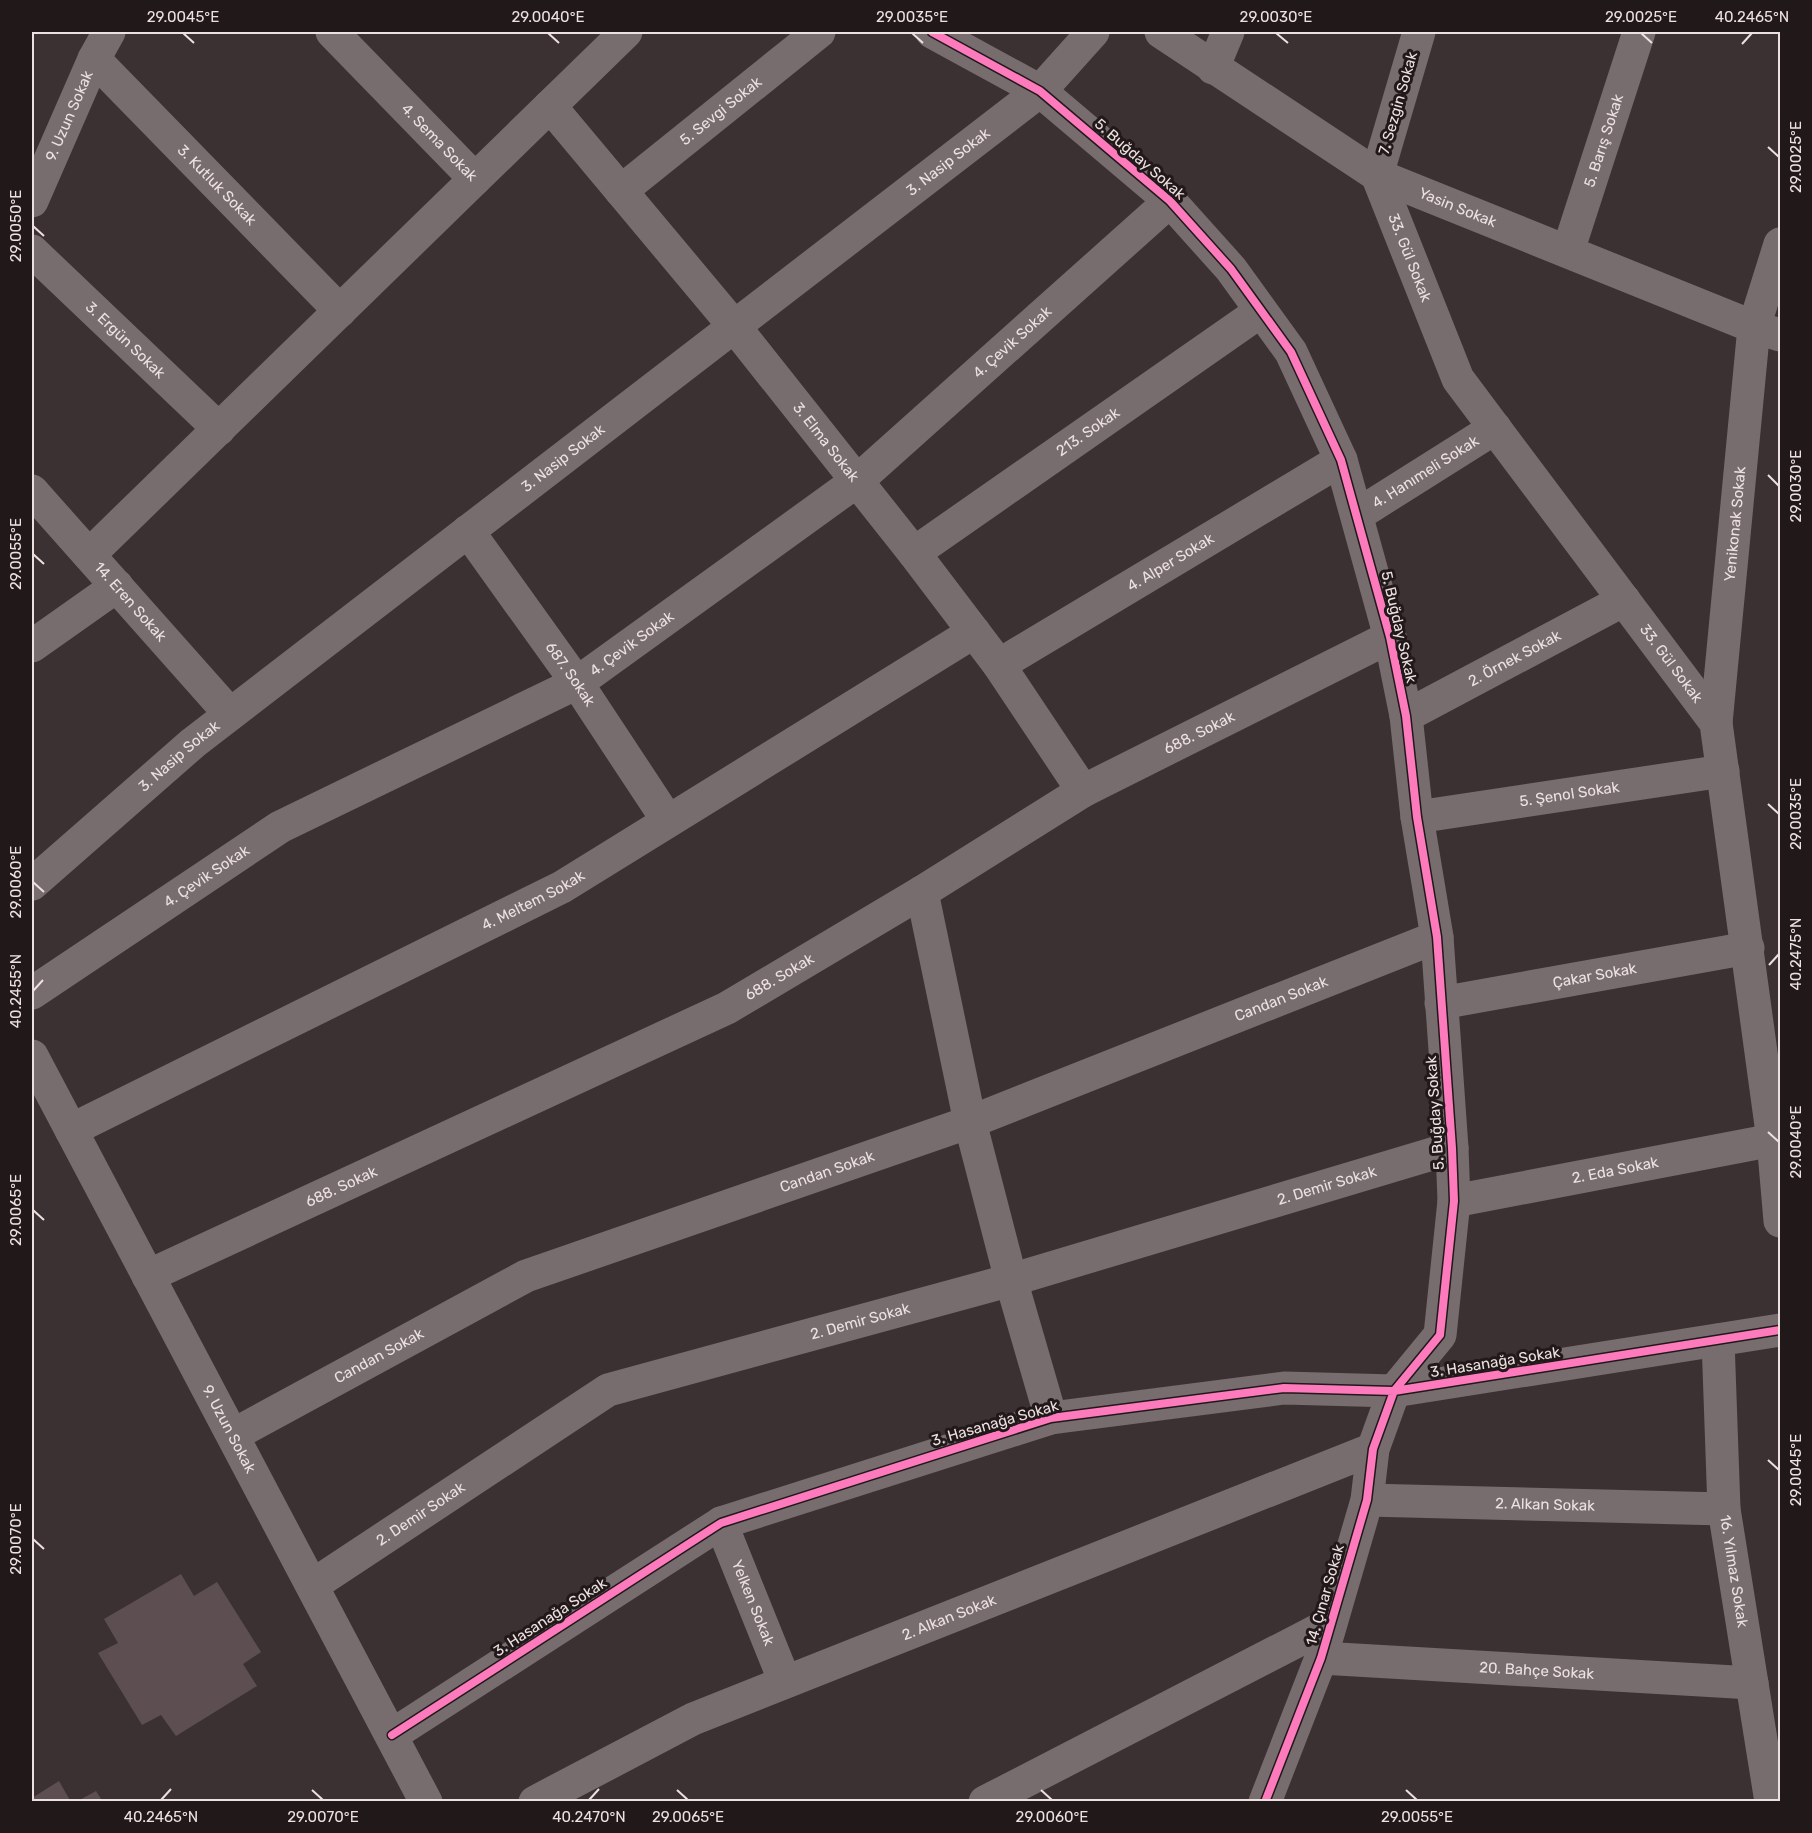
<svg xmlns="http://www.w3.org/2000/svg" width="1812" height="1833" font-family="Rubik,sans-serif">
  <style>
    .building { fill: #5d4f51 }
    .lines { fill: none; stroke-linecap: round; stroke-linejoin: round }
    .minor { stroke: #776d6e; stroke-width: 33 }
    .cycleway-casing { stroke: #211819; stroke-width: 11 }
    .cycleway { stroke: #fd7abc; stroke-width: 8 }
    .ticks { fill: none; stroke: #ede0e1; stroke-width: 2 }
    .labels { text-anchor: middle; dominant-baseline: central; stroke-width: 6; stroke-linejoin: round; paint-order: stroke }
    .street-label { font-size: 15px; fill: #ede0e1; stroke: #211819 }
    .neatline { fill: none; stroke: #ede0e1; stroke-width: 2 }
    .ticks-label { font-size: 15px; text-anchor: middle; fill: #ede0e1 }
  </style>
  <rect width="100%" height="100%" fill="#3c3132"/>
  <path class="building" d="M181,1574L194,1596L217,1582L261,1652L243,1664L257,1686L176,1736L161,1715L142,1725L98,1653L118,1643L104,1619Z
    M59,1781L71,1802H32V1798Z
    M96,1791L103,1802H76Z"/>
  <g class="lines">
    <g class="minor">
      <path id="s1" d="M332,32L475,179L626,32"/>
      <path d="M932,32L1040,91L1170,201L1231,269L1291,352L1341,460L1390,637L1406,716L1417,817L1437,937L1452,1148L1454,1201L1440,1335L1394,1391L1373,1449L1367,1500L1321,1658L1265,1802"/>
      <path id="s2" d="M1161,32L1377,175L1754,327L1780,335"/>
      <path id="s3" d="M1419,32L1377,175L1458,379L1716,723L1773,1140L1780,1221"/>
      <path id="s4" d="M94,59L340,311"/>
      <path d="M1213,68L1228,32"/>
      <path id="s5" d="M550,106L734,326L914,553L999,665L1083,791"/>
      <path id="s6" d="M621,191L819,32"/>
      <path id="s7" d="M32,201L94,59L109,32"/>
      <path id="s8" d="M32,251L219,429"/>
      <path id="s9" d="M1568,251L1639,32"/>
      <path id="s10" d="M32,491L230,714"/>
      <path id="s11" d="M1357,515L1495,428"/>
      <path id="s12" d="M468,531L577,683L668,821"/>
      <path id="s13" d="M914,553L1261,311"/>
      <path d="M89,555L475,179"/>
      <path d="M32,646L117,586"/>
      <path id="s14" d="M999,665L1341,460"/>
      <path id="s15" d="M1406,716L1624,600"/>
      <path id="s16" d="M1716,723L1754,327L1780,244"/>
      <path id="s17" d="M1417,817L1723,771"/>
      <path id="s18" d="M32,884L193,743L1040,91L1093,32"/>
      <path d="M922,892L970,1122L1011,1280L1051,1418"/>
      <path id="s19" d="M32,993L280,827L577,683L857,481L1170,201"/>
      <path id="s20" d="M1441,1003L1748,948"/>
      <path id="s21" d="M32,1056L426,1802"/>
      <path id="s22" d="M71,1130L562,887L974,632"/>
      <path id="s23" d="M1454,1201L1773,1140"/>
      <path id="s24" d="M148,1276L727,1008L922,892L1083,791L1390,637"/>
      <path id="s25" d="M1718,1340L1724,1509L1771,1802"/>
      <path id="s26" d="M233,1435L526,1276L970,1122L1437,937"/>
      <path id="s27" d="M1367,1500L1724,1509"/>
      <path id="s28" d="M721,1523L785,1682"/>
      <path id="s29" d="M313,1585L608,1390L1011,1280L1452,1148"/>
      <path id="s30" d="M1321,1658L1752,1683"/>
      <path d="M392,1735L721,1523L1051,1418L1284,1388L1394,1391L1780,1330"/>
      <path id="s31" d="M535,1802L693,1719L1373,1449"/>
      <path d="M985,1802L1330,1624"/>
    </g>
    <g class="cycleway-casing">
      <path id="cycleway" d="M932,32L1040,91L1170,201L1231,269L1291,352L1341,460L1390,637L1406,716L1417,817L1437,937L1452,1148L1454,1201L1440,1335L1394,1391L1373,1449L1367,1500L1321,1658L1265,1802
        M392,1735L721,1523L1051,1418L1284,1388L1394,1391L1780,1330"/>
    </g>
    <use href="#cycleway" class="cycleway"/>
  </g>
  <path class="ticks" d="M183,33L194,43M548,33L559,43M912,33L923,43M1276,33L1288,43M1641,33L1652,43M1742,44L1752,33M1768,147L1779,157M33,226L44,236M1768,475L1779,486M33,554L44,564M1768,804L1779,814M33,882L44,892M1769,965L1779,954M33,991L43,980M1768,1132L1779,1142M33,1210L44,1220M1768,1460L1779,1470M33,1539L44,1549M312,1790L323,1800M677,1790L688,1800M1041,1790L1052,1800M1406,1790L1417,1800M161,1800L171,1789M589,1800L599,1789"/>
  <g class="labels">
    <g class="street-label">
      <text transform="translate(1398 103) rotate(-74)">7. Sezgin Sokak</text>
      <text stroke="none"><textPath href="#s6" startOffset="128">5. Sevgi Sokak</textPath></text>
      <text stroke="none"><textPath href="#s7" startOffset="93">9. Uzun Sokak</textPath></text>
      <text stroke="none"><textPath href="#s1" startOffset="154">4. Sema Sokak</textPath></text>
      <text stroke="none"><textPath href="#s9" startOffset="116">5. Barış Sokak</textPath></text>
      <text transform="translate(1140 159) rotate(41)">5. Buğday Sokak</text>
      <text stroke="none"><textPath href="#s18" startOffset="1167">3. Nasip Sokak</textPath></text>
      <text stroke="none"><textPath href="#s4" startOffset="176">3. Kutluk Sokak</textPath></text>
      <text stroke="none"><textPath href="#s2" startOffset="346">Yasin Sokak</textPath></text>
      <text stroke="none"><textPath href="#s3" startOffset="238">33. Gül Sokak</textPath></text>
      <text stroke="none"><textPath href="#s8" startOffset="129">3. Ergün Sokak</textPath></text>
      <text stroke="none"><textPath href="#s19" startOffset="1182">4. Çevik Sokak</textPath></text>
      <text stroke="none"><textPath href="#s13" startOffset="212">213. Sokak</textPath></text>
      <text stroke="none"><textPath href="#s5" startOffset="435">3. Elma Sokak</textPath></text>
      <text stroke="none"><textPath href="#s18" startOffset="681">3. Nasip Sokak</textPath></text>
      <text stroke="none"><textPath href="#s11" startOffset="81">4. Hanımeli Sokak</textPath></text>
      <text stroke="none"><textPath href="#s16" startOffset="200">Yenikonak Sokak</textPath></text>
      <text stroke="none"><textPath href="#s14" startOffset="200">4. Alper Sokak</textPath></text>
      <text stroke="none"><textPath href="#s10" startOffset="148">14. Eren Sokak</textPath></text>
      <text transform="translate(1399 627) rotate(77)">5. Buğday Sokak</text>
      <text stroke="none"><textPath href="#s19" startOffset="696">4. Çevik Sokak</textPath></text>
      <text stroke="none"><textPath href="#s15" startOffset="123">2. Örnek Sokak</textPath></text>
      <text stroke="none"><textPath href="#s3" startOffset="724">33. Gül Sokak</textPath></text>
      <text stroke="none"><textPath href="#s12" startOffset="176">687. Sokak</textPath></text>
      <text stroke="none"><textPath href="#s24" startOffset="1185">688. Sokak</textPath></text>
      <text stroke="none"><textPath href="#s18" startOffset="195">3. Nasip Sokak</textPath></text>
      <text stroke="none"><textPath href="#s17" startOffset="154">5. Şenol Sokak</textPath></text>
      <text stroke="none"><textPath href="#s19" startOffset="210">4. Çevik Sokak</textPath></text>
      <text stroke="none"><textPath href="#s22" startOffset="516">4. Meltem Sokak</textPath></text>
      <text stroke="none"><textPath href="#s20" startOffset="156">Çakar Sokak</textPath></text>
      <text stroke="none"><textPath href="#s24" startOffset="699">688. Sokak</textPath></text>
      <text stroke="none"><textPath href="#s26" startOffset="1138">Candan Sokak</textPath></text>
      <text transform="translate(1435 1113) rotate(-94)">5. Buğday Sokak</text>
      <text stroke="none"><textPath href="#s23" startOffset="164">2. Eda Sokak</textPath></text>
      <text stroke="none"><textPath href="#s26" startOffset="652">Candan Sokak</textPath></text>
      <text stroke="none"><textPath href="#s24" startOffset="213">688. Sokak</textPath></text>
      <text stroke="none"><textPath href="#s29" startOffset="1101">2. Demir Sokak</textPath></text>
      <text stroke="none"><textPath href="#s29" startOffset="615">2. Demir Sokak</textPath></text>
      <text stroke="none"><textPath href="#s26" startOffset="166">Candan Sokak</textPath></text>
      <text transform="translate(1495 1362) rotate(-9)">3. Hasanağa Sokak</text>
      <text transform="translate(995 1423) rotate(-16)">3. Hasanağa Sokak</text>
      <text stroke="none"><textPath href="#s21" startOffset="422">9. Uzun Sokak</textPath></text>
      <text stroke="none"><textPath href="#s27" startOffset="178">2. Alkan Sokak</textPath></text>
      <text stroke="none"><textPath href="#s29" startOffset="129">2. Demir Sokak</textPath></text>
      <text stroke="none"><textPath href="#s25" startOffset="232">16. Yılmaz Sokak</textPath></text>
      <text transform="translate(1325 1595) rotate(-74)">14. Çınar Sokak</text>
      <text stroke="none"><textPath href="#s28" startOffset="86">Yelken Sokak</textPath></text>
      <text transform="translate(550 1617) rotate(-33)">3. Hasanağa Sokak</text>
      <text stroke="none"><textPath href="#s31" startOffset="454">2. Alkan Sokak</textPath></text>
      <text stroke="none"><textPath href="#s30" startOffset="216">20. Bahçe Sokak</textPath></text>
    </g>
  </g>
  <rect width="1812" height="1833" fill="none" stroke="#211819" stroke-width="66"/>
  <rect x="33" y="33" width="1746" height="1767" class="neatline"/>
  <g class="ticks-label">
    <text x="183" y="22">29.0045°E</text>
    <text x="548" y="22">29.0040°E</text>
    <text x="912" y="22">29.0035°E</text>
    <text x="1276" y="22">29.0030°E</text>
    <text x="1641" y="22">29.0025°E</text>
    <text x="1752" y="22">40.2465°N</text>
    <text transform="translate(1796 157) rotate(-90)" y="5">29.0025°E</text>
    <text transform="translate(16 226) rotate(-90)" y="5">29.0050°E</text>
    <text transform="translate(1796 486) rotate(-90)" y="5">29.0030°E</text>
    <text transform="translate(16 554) rotate(-90)" y="5">29.0055°E</text>
    <text transform="translate(1796 814) rotate(-90)" y="5">29.0035°E</text>
    <text transform="translate(16 882) rotate(-90)" y="5">29.0060°E</text>
    <text transform="translate(1796 954) rotate(-90)" y="5">40.2475°N</text>
    <text transform="translate(16 991) rotate(-90)" y="5">40.2455°N</text>
    <text transform="translate(1796 1142) rotate(-90)" y="5">29.0040°E</text>
    <text transform="translate(16 1210) rotate(-90)" y="5">29.0065°E</text>
    <text transform="translate(1796 1470) rotate(-90)" y="5">29.0045°E</text>
    <text transform="translate(16 1539) rotate(-90)" y="5">29.0070°E</text>
    <text x="161" y="1822">40.2465°N</text>
    <text x="323" y="1822">29.0070°E</text>
    <text x="589" y="1822">40.2470°N</text>
    <text x="688" y="1822">29.0065°E</text>
    <text x="1052" y="1822">29.0060°E</text>
    <text x="1417" y="1822">29.0055°E</text>
  </g>
</svg>
